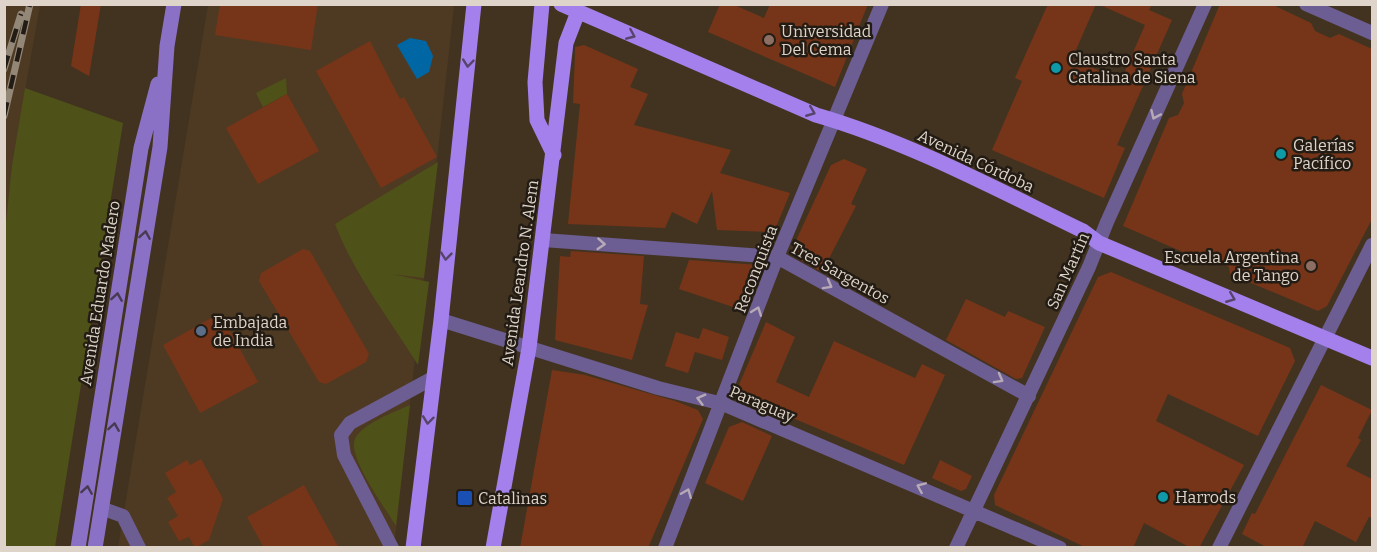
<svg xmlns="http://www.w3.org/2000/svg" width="1377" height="552" font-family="Bitter,serif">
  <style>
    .built { fill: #4e3a22 }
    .green { fill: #4e5218 }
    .water { fill: #0067a4 }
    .building { fill: #763518 }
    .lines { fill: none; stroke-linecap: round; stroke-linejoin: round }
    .street { stroke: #6c5d92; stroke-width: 14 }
    .secondary { stroke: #8b71c5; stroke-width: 15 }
    .primary { stroke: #a380ec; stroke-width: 15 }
    .rail-casing { stroke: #938778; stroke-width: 7 }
    .rail { stroke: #231c14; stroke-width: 4.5; stroke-dasharray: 14; stroke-linecap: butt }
    .oneway { stroke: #56446a }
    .oneway2 { stroke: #b6aab6 }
    .oneway3 { stroke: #473a52 }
    .education-dot { fill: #8d6e63; stroke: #231c14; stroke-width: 2 }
    .culture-dot { fill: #0f9aa8; stroke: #231c14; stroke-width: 2 }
    .service-dot { fill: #5c6f8a; stroke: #231c14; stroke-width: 2 }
    .transit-dot { fill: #1a4fb4; stroke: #231c14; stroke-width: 2 }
    .labels { text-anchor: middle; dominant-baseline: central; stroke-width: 5; stroke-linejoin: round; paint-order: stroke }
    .poi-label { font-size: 16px; fill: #ded4c9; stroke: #231c14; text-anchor: start }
    .street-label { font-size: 16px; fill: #ded4c9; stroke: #231c14 }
  </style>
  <rect width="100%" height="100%" fill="#423321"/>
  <path class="built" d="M5,5H40L12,165L5,242Z
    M208,5L454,6L394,547L118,548Z"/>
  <path class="green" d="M286,78L287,94L263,107L256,93Z
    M25,88L123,123L55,547H5L4,242L12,165Z
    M438,162L424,278L392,274L429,282L418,365C390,320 354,274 335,224Z
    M410,405L396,526C386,509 347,457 355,439C360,425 396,411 410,405Z"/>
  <path class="water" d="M410,38L426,41L433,56L429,72L417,79L397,45Z"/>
  <path class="building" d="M81,4H101L89,76L71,66Z
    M220,4H318L311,50L215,35Z
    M720,4H732L764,18L770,4H868L835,87L708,32Z
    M1048,4H1096L1072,59L1121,80L1145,25L1098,4H1152L1149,10L1172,20L1117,145L1125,148L1104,198L992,150L1022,81L1015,78Z
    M1220,4H1271L1311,23L1315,31L1330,38L1339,34L1372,49V219L1327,306L1318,311L1230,274L1229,267L1214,260L1206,262L1123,226L1169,118L1178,115L1184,103L1182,94Z
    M370,41L400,99L404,97L437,157L381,188L316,71Z
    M584,45L638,69L630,87L648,94L634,125L731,150L720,173L790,193L774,232L717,230L712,191L697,224L672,212L665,228L568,224L580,104L573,103L575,53V47Z
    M287,94L319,151L258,184L226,128Z
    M844,159L867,169L851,204L856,206L822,272L797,258L793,247L831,165Z
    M303,249L310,251L369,354L366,362L326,384L319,382L259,281L261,273Z
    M571,251L644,256L640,304L648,305L632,360L555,340L560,256L570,257Z
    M689,260L759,265L745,311L679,289Z
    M1111,272L1290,348L1295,361L1258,436L1168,394L1156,421L1244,465L1199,548H1191L1144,523L1133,548H1087L995,505L994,495L1098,277Z
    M966,299L1005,317L1008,311L1045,327L1022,378L1016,379L946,340Z
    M220,313L258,382L200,413L163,345Z
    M766,322L795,337L776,382L809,397L834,341L915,378L922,364L945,375L904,465L741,396L738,387Z
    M703,328L729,337L722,360L695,352L688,373L665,366L676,332L699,339Z
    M552,370L585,375L675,401L698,410L703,419L648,548H520Z
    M1321,385L1372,410L1358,438L1361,440L1346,466L1372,479V518L1369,517L1356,542L1315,521L1302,548H1268L1242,534L1252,513L1255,514Z
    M742,422L772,436L743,501L705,483L729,427Z
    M201,459L223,499L209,540L195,548L189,537L179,541L168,522L178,516L167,498L176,492L165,473L187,460L190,465Z
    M940,460L972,476L966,489L961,491L932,478Z
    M304,485L339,548H264L247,517Z"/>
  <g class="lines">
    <path class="street" d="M1306,4L1372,33
      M543,240L777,257L1029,396
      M441,320L658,388L723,404L1060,548
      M101,508L123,516L139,548
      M392,548L344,455L341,435L350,423L433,378
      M665,548L777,257L882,4
      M956,548L1089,267L1107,222L1205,4
      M1219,548L1372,245"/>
    <path class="secondary" d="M78,548L141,148L158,84
      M95,548L160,147L167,46L174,4"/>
    <path class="primary" d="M542,4L535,82L537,120L554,155
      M561,4L816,115C909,142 996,189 1083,231L1099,243L1372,358
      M413,548L441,320L474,4
      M493,548L529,348L566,43L578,12"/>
    <g class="rail-casing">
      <path id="rail" d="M4,69L21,14
        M4,116L30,4"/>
    </g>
    <use href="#rail" class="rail"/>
  </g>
  <defs><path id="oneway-chevron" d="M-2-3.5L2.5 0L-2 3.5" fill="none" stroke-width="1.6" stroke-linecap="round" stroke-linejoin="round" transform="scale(1.5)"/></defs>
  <g class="oneway">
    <use href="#oneway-chevron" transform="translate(631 35) rotate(23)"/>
    <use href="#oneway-chevron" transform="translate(468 63) rotate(96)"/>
    <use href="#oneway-chevron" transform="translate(811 112) rotate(22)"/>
    <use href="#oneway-chevron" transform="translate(446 256) rotate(96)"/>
    <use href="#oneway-chevron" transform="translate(1231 298) rotate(22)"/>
    <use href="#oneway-chevron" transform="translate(428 420) rotate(97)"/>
  </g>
  <g class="oneway2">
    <use href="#oneway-chevron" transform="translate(1155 115) rotate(114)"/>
    <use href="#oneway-chevron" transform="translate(601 244) rotate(4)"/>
    <use href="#oneway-chevron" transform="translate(828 285) rotate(29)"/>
    <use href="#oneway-chevron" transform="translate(757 311) rotate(-70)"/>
    <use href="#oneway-chevron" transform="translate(999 379) rotate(29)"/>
    <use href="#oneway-chevron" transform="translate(701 399) rotate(-165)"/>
    <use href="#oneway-chevron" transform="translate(921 487) rotate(-157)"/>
    <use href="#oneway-chevron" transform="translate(687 493) rotate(-68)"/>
  </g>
  <g class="oneway3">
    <use href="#oneway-chevron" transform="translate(145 235) rotate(-81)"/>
    <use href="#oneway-chevron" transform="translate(117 297) rotate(-81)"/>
    <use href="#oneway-chevron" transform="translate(114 427) rotate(-81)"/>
    <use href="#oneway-chevron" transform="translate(87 490) rotate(-81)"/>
  </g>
  <g class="education-dot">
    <circle cx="769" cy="40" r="6"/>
    <circle cx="1311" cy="266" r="6"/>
  </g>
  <g class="culture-dot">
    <circle cx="1056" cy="68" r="6"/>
    <circle cx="1281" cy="154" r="6"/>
    <circle cx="1163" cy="497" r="6"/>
  </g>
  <circle class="service-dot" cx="201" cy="331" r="6"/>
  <rect class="transit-dot" x="457" y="490" width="16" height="16" rx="3"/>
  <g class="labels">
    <g class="poi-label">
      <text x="781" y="31">Universidad<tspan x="781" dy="18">Del Cema</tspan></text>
      <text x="1068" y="59">Claustro Santa<tspan x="1068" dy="18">Catalina de Siena</tspan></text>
      <text x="1293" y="145">Galerías<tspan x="1293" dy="18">Pacífico</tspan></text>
      <text x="1299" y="257" text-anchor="end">Escuela Argentina<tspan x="1299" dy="18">de Tango</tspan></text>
      <text x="213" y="322">Embajada<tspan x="213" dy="18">de India</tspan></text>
      <text x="1175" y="497">Harrods</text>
      <text x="478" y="498">Catalinas</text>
    </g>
    <g class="street-label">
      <text transform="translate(976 161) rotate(25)">Avenida Córdoba</text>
      <text transform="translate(756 269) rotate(-69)">Reconquista</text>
      <text transform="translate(1068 271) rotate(-66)">San Martín</text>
      <text transform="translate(520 273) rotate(-82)">Avenida Leandro N. Alem</text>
      <text transform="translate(840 273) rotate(29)">Tres Sargentos</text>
      <text transform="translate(100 293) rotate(-81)">Avenida Eduardo Madero</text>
      <text transform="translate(762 404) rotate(23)">Paraguay</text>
    </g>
  </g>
  <rect width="1377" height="552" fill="none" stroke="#ded4c9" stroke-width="12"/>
</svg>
